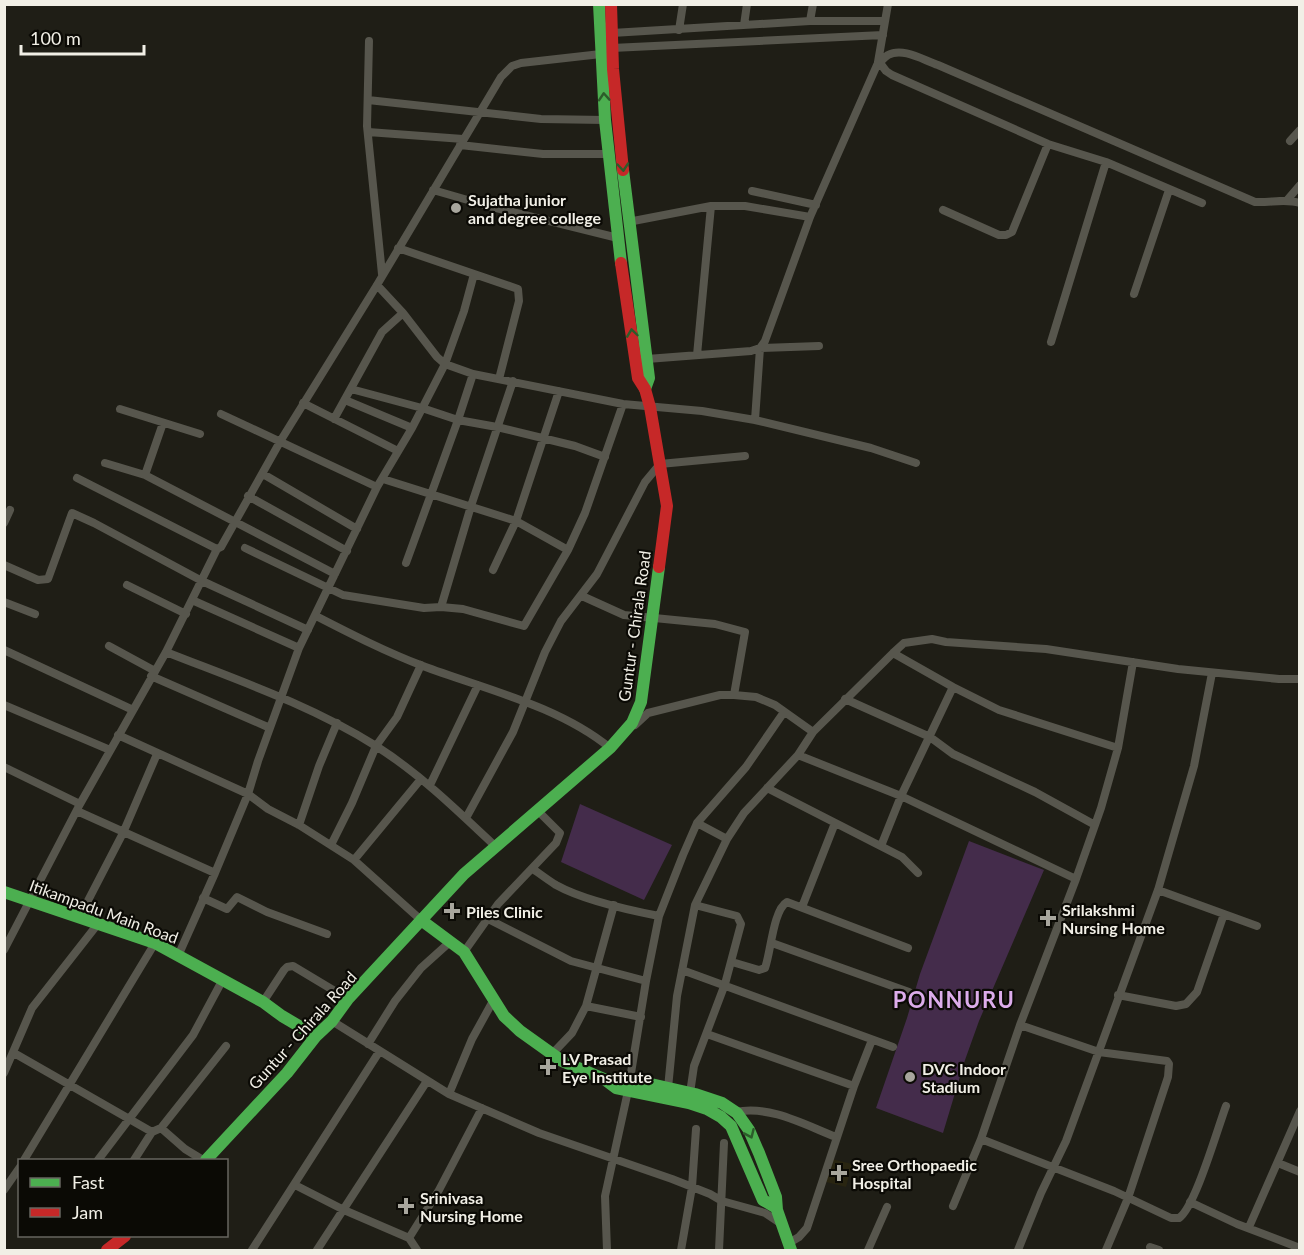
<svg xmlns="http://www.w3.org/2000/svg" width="1304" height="1255" font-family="Lato,sans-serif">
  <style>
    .built { fill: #292511 }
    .green { fill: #442c4b }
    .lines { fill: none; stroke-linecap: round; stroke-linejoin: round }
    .street { stroke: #57564d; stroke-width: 8 }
    .fast { stroke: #4caf50; stroke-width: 12 }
    .jam { stroke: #c62828; stroke-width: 12 }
    .oneway { stroke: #2c5c2a }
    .poi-dot { fill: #a8a69d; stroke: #0b0a05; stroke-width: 2 }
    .labels { text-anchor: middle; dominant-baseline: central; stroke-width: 4.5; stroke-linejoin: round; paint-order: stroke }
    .poi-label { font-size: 16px; font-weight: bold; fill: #f1efe6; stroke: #0b0a05; text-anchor: start }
    .street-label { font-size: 16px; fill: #f1efe6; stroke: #0b0a05 }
    .district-label { font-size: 22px; font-weight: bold; letter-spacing: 1.5px; fill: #dcaceb; stroke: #0b0a05 }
  </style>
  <rect width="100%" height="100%" fill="#1f1e16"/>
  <path class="built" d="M832,1159L852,1164L846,1187L826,1182Z"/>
  <path class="green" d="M580,804L672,845L644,900L561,862Z
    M969,841L1044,870L979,1021L965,1060L943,1133L876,1108L907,1018L920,974Z"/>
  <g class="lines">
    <path class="street" d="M810,21L813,4
      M744,25L747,4
      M679,30L683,4
      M612,33L810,21H884
      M369,41L367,126L382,274
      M612,48L883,35
      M878,62L888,4
      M880,63L886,71L892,75L1048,144L1106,162L1202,203
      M368,100L541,119L605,120
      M368,132L463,139
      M1290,141L1300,130
      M460,145L543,154H609
      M433,190L492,207L618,238
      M752,191L816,205
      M1288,199L1300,185
      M943,210L999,235H1006L1012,232L1048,144
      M628,222L711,206H745L810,217
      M398,248L518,289L519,301L499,379
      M377,285L403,313L437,357L445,364L473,374L623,404L702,411L755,420L871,448L916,463
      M1134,294L1169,190
      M1051,342L1106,162
      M697,355L711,206
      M647,359L751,351L760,348L765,341L810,217L877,65C881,62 883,58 888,55C903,47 923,60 938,65L1255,202C1271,203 1285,198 1300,203
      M351,389L422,408L458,420L497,427L575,446L605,457
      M345,400L412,428
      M303,403L398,451
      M120,409L200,434
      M221,414L377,487
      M334,419L382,332L403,313
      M755,420L760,348L819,346
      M105,463L145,475L335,574
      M263,474L357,529
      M145,475L163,423
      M77,478L217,549
      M383,479L516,521L568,550
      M248,496L347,551
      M4,523L10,510
      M245,548L343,595L424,608L441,607L463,609L524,626L568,550L585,513L623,404
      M406,563L458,420L473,374
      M4,565L38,580L48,579L72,513L94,523L202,581L308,630
      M493,570L516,521L559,391
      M127,585L186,614
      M582,596L624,615L715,624L745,632L734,695
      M192,600L299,648
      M4,602L35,614
      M441,607L471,506L513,381
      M316,616C351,634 386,652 423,666C484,689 559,706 610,748
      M109,646L155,671
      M4,650L133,710
      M166,652C237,680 311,705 376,746C420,774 457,810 495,846
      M893,653L953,687L999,710L1118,748
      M151,676L270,728
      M845,699L930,737L953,754L1035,792L1095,825
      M4,705L110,750
      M635,725L648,713L720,695H734L756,697L775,705L813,732
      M118,735L248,794L268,809L299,825L354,860L421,920
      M798,755L901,796L1076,879
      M4,767L80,804
      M430,785L478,685
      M767,788L902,857L918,873
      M77,811L215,873
      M466,818L513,732L545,652L561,621L597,574L645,482L660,464L745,456
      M697,823L727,839
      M299,825L319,766L337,723
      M331,845L352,803L376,746L397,717L421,665
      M881,846L901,796L953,687
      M354,860L421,779
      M533,869C540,874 548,880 556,885C583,900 628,910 659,916
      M1158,890L1257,926
      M203,898L227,909L237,897L267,912L327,934
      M802,907L835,823
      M79,918L123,833L157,754
      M488,919L571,961L646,981
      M772,943L909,992
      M4,950L80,804L166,652L217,549L221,547L281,440L377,285L501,77L512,66L521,63L601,54
      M464,952L498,904L556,843L560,833L537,810
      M178,956L215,873L248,794L258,761L299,648L377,487L412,428L445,364L464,311L474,274
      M732,962L759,970L765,968C771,952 773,910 787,902L908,948
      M682,970L893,1047
      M1118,995L1176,1006L1186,1004L1197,992L1224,914
      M263,1002L284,970L287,967L293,966L348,999
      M586,1006L641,1017
      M332,1021L449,1094L539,1133L672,1179L710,1194L722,1201L765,1213L780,1223
      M1020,1025L1099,1052L1167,1061L1169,1064L1168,1077L1128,1198L1106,1250
      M707,1034L854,1086
      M368,1044L395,1001L421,968L451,941
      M14,1053L152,1132
      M552,1054L572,1033L586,1006L614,905
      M4,1073L32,1008L97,925
      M630,1079L646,981L659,916L683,855L697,823L746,767L784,712
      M668,1088L677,996L695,905L727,839L744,813L798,755L813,732L893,653L904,643L932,639L946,642L1046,649L1178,669L1279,679H1300
      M690,1093L694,1066L725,984L741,924L737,916L695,905
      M449,1094L472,1039L493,1001
      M736,1112C770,1105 805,1125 836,1137
      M161,1128L226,1046
      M981,1139L1114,1191L1171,1218H1179C1195,1208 1218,1127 1226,1106
      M24,1160L155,943
      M98,1160L193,1035L222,981
      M134,1160L152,1132L161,1128L185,1149L203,1160
      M1278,1163L1300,1172
      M295,1185L344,1210L409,1238L417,1250
      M4,1190L20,1167
      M1190,1202L1237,1224L1300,1248
      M953,1206L981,1139L1020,1025L1076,879L1101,808L1118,748L1133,662
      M1249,1227L1300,1111
      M409,1238L439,1190L482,1108
      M789,1243L799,1237L807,1228L854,1086L872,1040
      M1150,1247L1159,1250
      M252,1250L379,1052
      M317,1250L427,1081
      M607,1250L605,1196L628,1091
      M681,1250L692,1187L696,1129
      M719,1250L724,1143
      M868,1250L887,1207
      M1018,1250L1041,1193L1066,1141L1158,890L1194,766L1212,673"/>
    <path class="fast" d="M599,4L605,120L621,263
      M623,170L649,378L645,389
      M4,892L155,943L263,1002L282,1016L316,1036
      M421,920L464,952L504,1016L520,1031L562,1061L604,1079L616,1088L689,1103L707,1109L721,1117L731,1126L763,1200L775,1207
      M604,1079H629L695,1094L722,1103L737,1113L749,1130L759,1153L776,1197L777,1210L791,1250
      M206,1160L287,1073L316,1036L332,1021L348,999L464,874L610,748L632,723L641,702L659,567"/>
    <path class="jam" d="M611,4L613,69L623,170
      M621,263L638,378L645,389L650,407L667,506L659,567
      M107,1250L125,1236"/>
  </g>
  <defs><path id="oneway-chevron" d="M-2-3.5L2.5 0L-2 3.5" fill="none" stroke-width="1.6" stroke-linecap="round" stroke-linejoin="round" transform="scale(1.5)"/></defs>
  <g class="oneway">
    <use href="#oneway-chevron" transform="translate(604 97) rotate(-94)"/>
    <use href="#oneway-chevron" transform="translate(623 167) rotate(85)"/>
    <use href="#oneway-chevron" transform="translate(632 333) rotate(-98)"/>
    <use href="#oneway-chevron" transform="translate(750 1134) rotate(66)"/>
  </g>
  <g class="poi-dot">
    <circle cx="456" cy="208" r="6"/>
    <path d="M449 902h6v6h6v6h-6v6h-6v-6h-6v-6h6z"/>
    <path d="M1045 909h6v6h6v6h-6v6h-6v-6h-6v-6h6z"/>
    <path d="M545 1058h6v6h6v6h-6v6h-6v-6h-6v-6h6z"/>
    <circle cx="910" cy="1077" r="6"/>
    <path d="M836 1164h6v6h6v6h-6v6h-6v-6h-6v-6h6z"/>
    <path d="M403 1197h6v6h6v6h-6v6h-6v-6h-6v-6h6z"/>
  </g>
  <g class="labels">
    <g class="poi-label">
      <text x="468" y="199">Sujatha junior<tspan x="468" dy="18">and degree college</tspan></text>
      <text x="1062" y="909">Srilakshmi<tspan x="1062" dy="18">Nursing Home</tspan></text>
      <text x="466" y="911">Piles Clinic</text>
      <text x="562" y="1058">LV Prasad<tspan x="562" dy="18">Eye Institute</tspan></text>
      <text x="922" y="1068">DVC Indoor<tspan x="922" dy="18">Stadium</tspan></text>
      <text x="852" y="1164">Sree Orthopaedic<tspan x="852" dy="18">Hospital</tspan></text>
      <text x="420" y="1197">Srinivasa<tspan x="420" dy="18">Nursing Home</tspan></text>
    </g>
    <g class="street-label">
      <text transform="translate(634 626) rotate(-82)">Guntur - Chirala Road</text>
      <text transform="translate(104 911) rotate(20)">Itikampadu Main Road</text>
      <text transform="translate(302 1030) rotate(-48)">Guntur - Chirala Road</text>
    </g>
    <g class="district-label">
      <text x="954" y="999">PONNURU</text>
    </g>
  </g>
  <rect width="1304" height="1255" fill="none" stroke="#f1efe6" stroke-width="12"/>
  <rect x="18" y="1159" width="210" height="78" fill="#0b0a05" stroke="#67665f" stroke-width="1.5"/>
  <rect x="30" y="1178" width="30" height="9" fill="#4caf50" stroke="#67665f" stroke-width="1.5"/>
  <text x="72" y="1189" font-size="18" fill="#f1efe6">Fast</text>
  <rect x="30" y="1208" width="30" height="9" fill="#c62828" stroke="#67665f" stroke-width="1.5"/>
  <text x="72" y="1219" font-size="18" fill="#f1efe6">Jam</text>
  <path d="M21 45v9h123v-9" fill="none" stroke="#f1efe6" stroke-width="3"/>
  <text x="30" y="45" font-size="18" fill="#f1efe6" stroke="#0b0a05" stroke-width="4.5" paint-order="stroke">100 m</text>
</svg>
